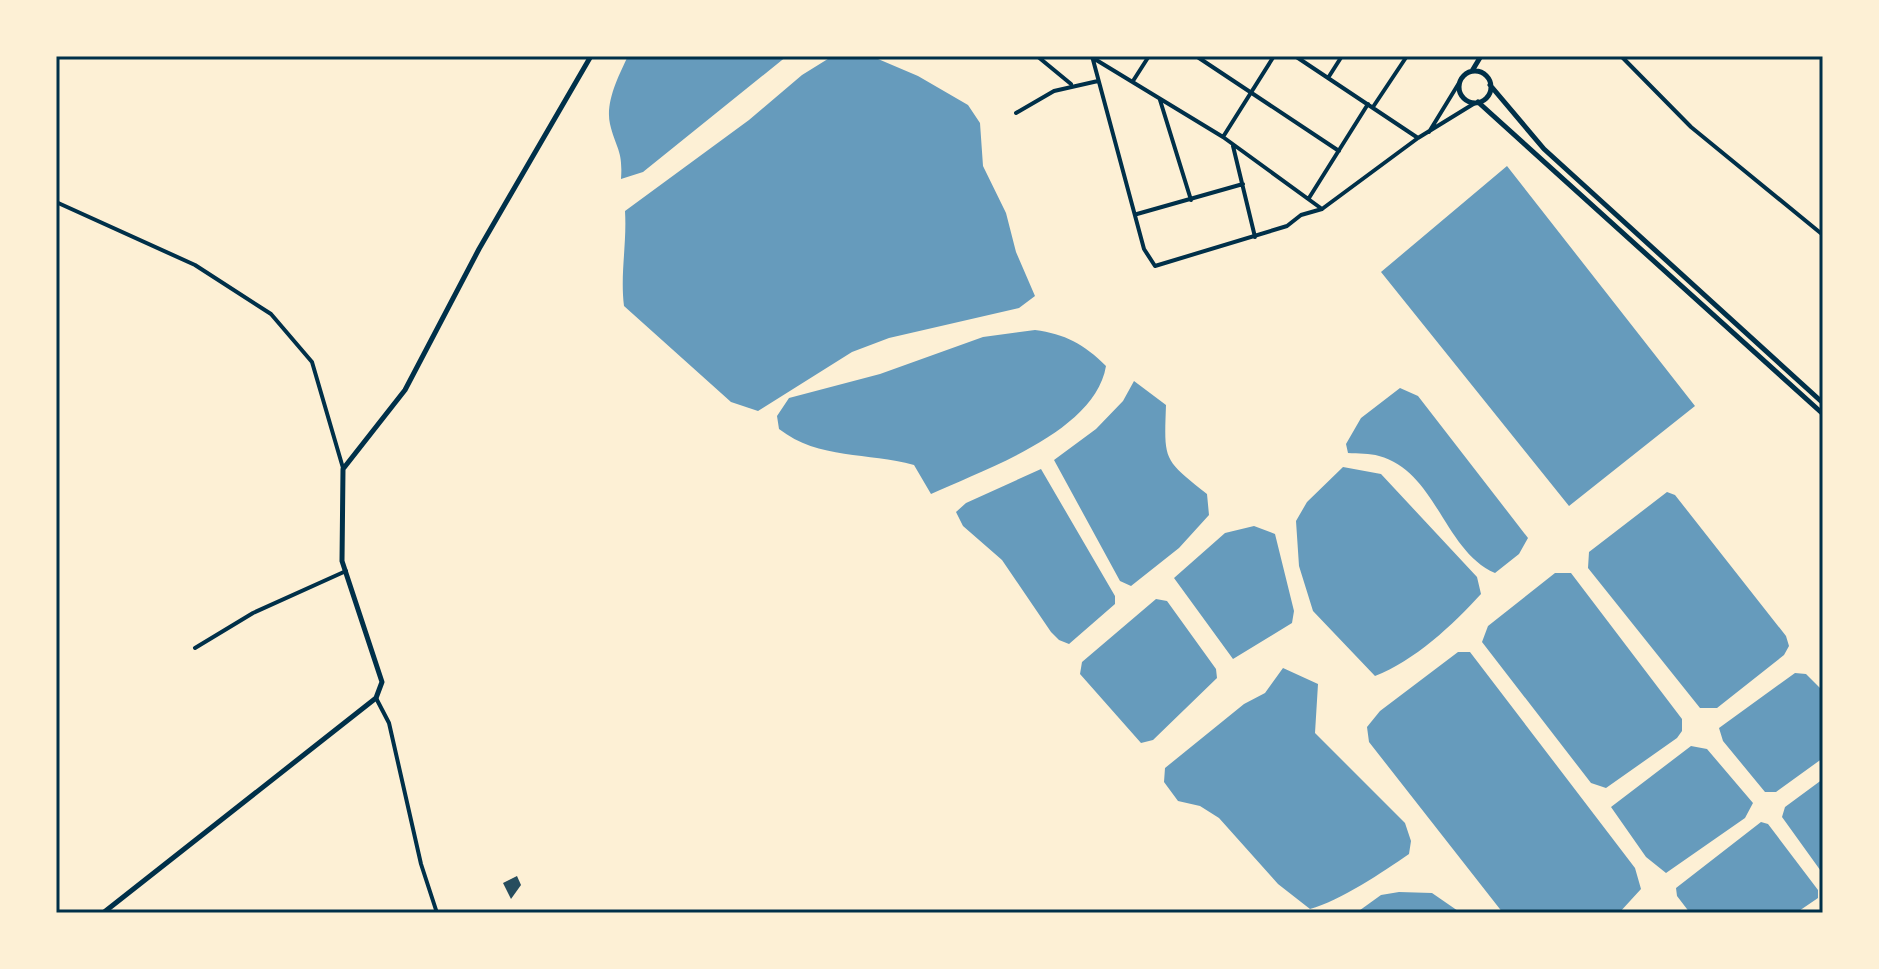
<svg xmlns="http://www.w3.org/2000/svg" width="1879" height="969" font-family="Rubik,sans-serif">
  <style>
    .water { fill: #669bbc }
    .building { fill: #264d5e }
    .lines { fill: none; stroke-linecap: round; stroke-linejoin: round }
    .minor { stroke: #003049; stroke-width: 4 }
    .tertiary { stroke: #003049; stroke-width: 5 }
    .neatline { fill: none; stroke: #003049; stroke-width: 3 }
  </style>
  <rect width="100%" height="100%" fill="#fdf0d5"/>
  <path class="water" d="M628,56H787L643,172L621,179C623,150 616,149 610,124C605,102 619,75 628,56Z
    M871,56L918,76L968,105L980,123L983,166L1006,213L1016,252L1035,296L1019,308L889,338L852,352L758,411L731,402L624,306C620,274 627,244 625,211L749,120L802,75L831,57Z
    M1507,166L1695,406L1569,506L1381,272Z
    M1035,330C1065,334 1084,344 1106,366C1095,432 985,469 931,494L914,465C868,452 819,460 779,429L777,416L789,398L880,374L983,337Z
    M1134,381L1166,405C1164,461 1163,459 1207,494L1209,515L1179,548L1131,586L1120,581L1054,460L1096,429L1123,401Z
    M1400,388L1418,396L1528,538L1519,554L1495,573C1444,551 1436,471 1379,456C1370,453 1358,454 1348,453L1346,444L1361,418Z
    M1343,467L1381,474L1477,577L1481,594C1453,625 1414,661 1375,676L1313,611L1299,566L1296,521L1307,502Z
    M1041,469L1115,596V604L1069,644L1059,640L1051,632L1002,560L963,526L956,512L966,503Z
    M1667,492L1675,495L1786,636L1789,646L1784,655L1717,708H1700L1588,568L1589,552Z
    M1254,526L1275,534L1294,611L1292,623L1233,659L1174,578L1225,533Z
    M1555,573H1571L1682,719V731L1677,738L1606,788L1591,783L1482,642L1488,626Z
    M1156,599L1167,601L1216,669L1217,678L1153,740L1141,743L1080,674L1082,662Z
    M1458,652H1470L1635,868L1641,889L1619,913H1503L1369,742L1367,727L1380,711Z
    M1283,668L1318,684L1315,733L1405,823L1411,841L1409,854C1383,872 1340,901 1310,909L1278,884L1219,818L1200,806L1178,801L1164,782L1165,768L1244,704L1265,693Z
    M1795,673L1806,674L1823,691V758L1776,792H1765L1723,741L1719,728Z
    M1691,746L1707,749L1753,803L1745,818L1666,873L1646,857L1611,807Z
    M1823,779V874L1782,817L1785,807Z
    M1761,822L1768,824L1818,890V898L1796,913H1690L1677,896L1676,888Z
    M1399,892L1432,893L1461,913H1356L1381,895Z"/>
  <path class="building" d="M517,876L521,885L511,899L503,883Z"/>
  <g class="lines">
    <path class="minor" d="M1037,56L1071,84
      M1092,56L1144,249L1155,266L1287,226L1301,215L1322,209L1418,138L1475,103
      M1196,56L1339,151
      M1295,56L1418,138
      M1621,56L1691,127L1823,235
      M1093,58L1223,137L1322,209
      M1328,78L1342,56
      M1133,81L1149,56
      M1160,100L1191,200
      M1373,107L1407,56
      M1016,113L1054,91L1098,81
      M1429,132L1459,83
      M1223,137L1274,56
      M1233,146L1255,237
      M1309,198L1368,104
      M56,202L195,265L271,314L312,362L343,468
      M1137,214L1243,184
      M195,648L253,613L346,571
      M376,698L389,723L421,864L437,913"/>
    <path class="tertiary" d="M1472,71L1481,56
      M1459 87a16 16 0 1 1 32 0a16 16 0 1 1-32 0Z
      M1490,85L1544,149L1823,403
      M1478,102L1823,414
      M103,913L376,698L382,682L342,561L343,469L405,390L479,249L591,56"/>
  </g>
  <rect width="1879" height="969" fill="none" stroke="#fdf0d5" stroke-width="116"/>
  <rect x="58" y="58" width="1763" height="853" class="neatline"/>
</svg>
